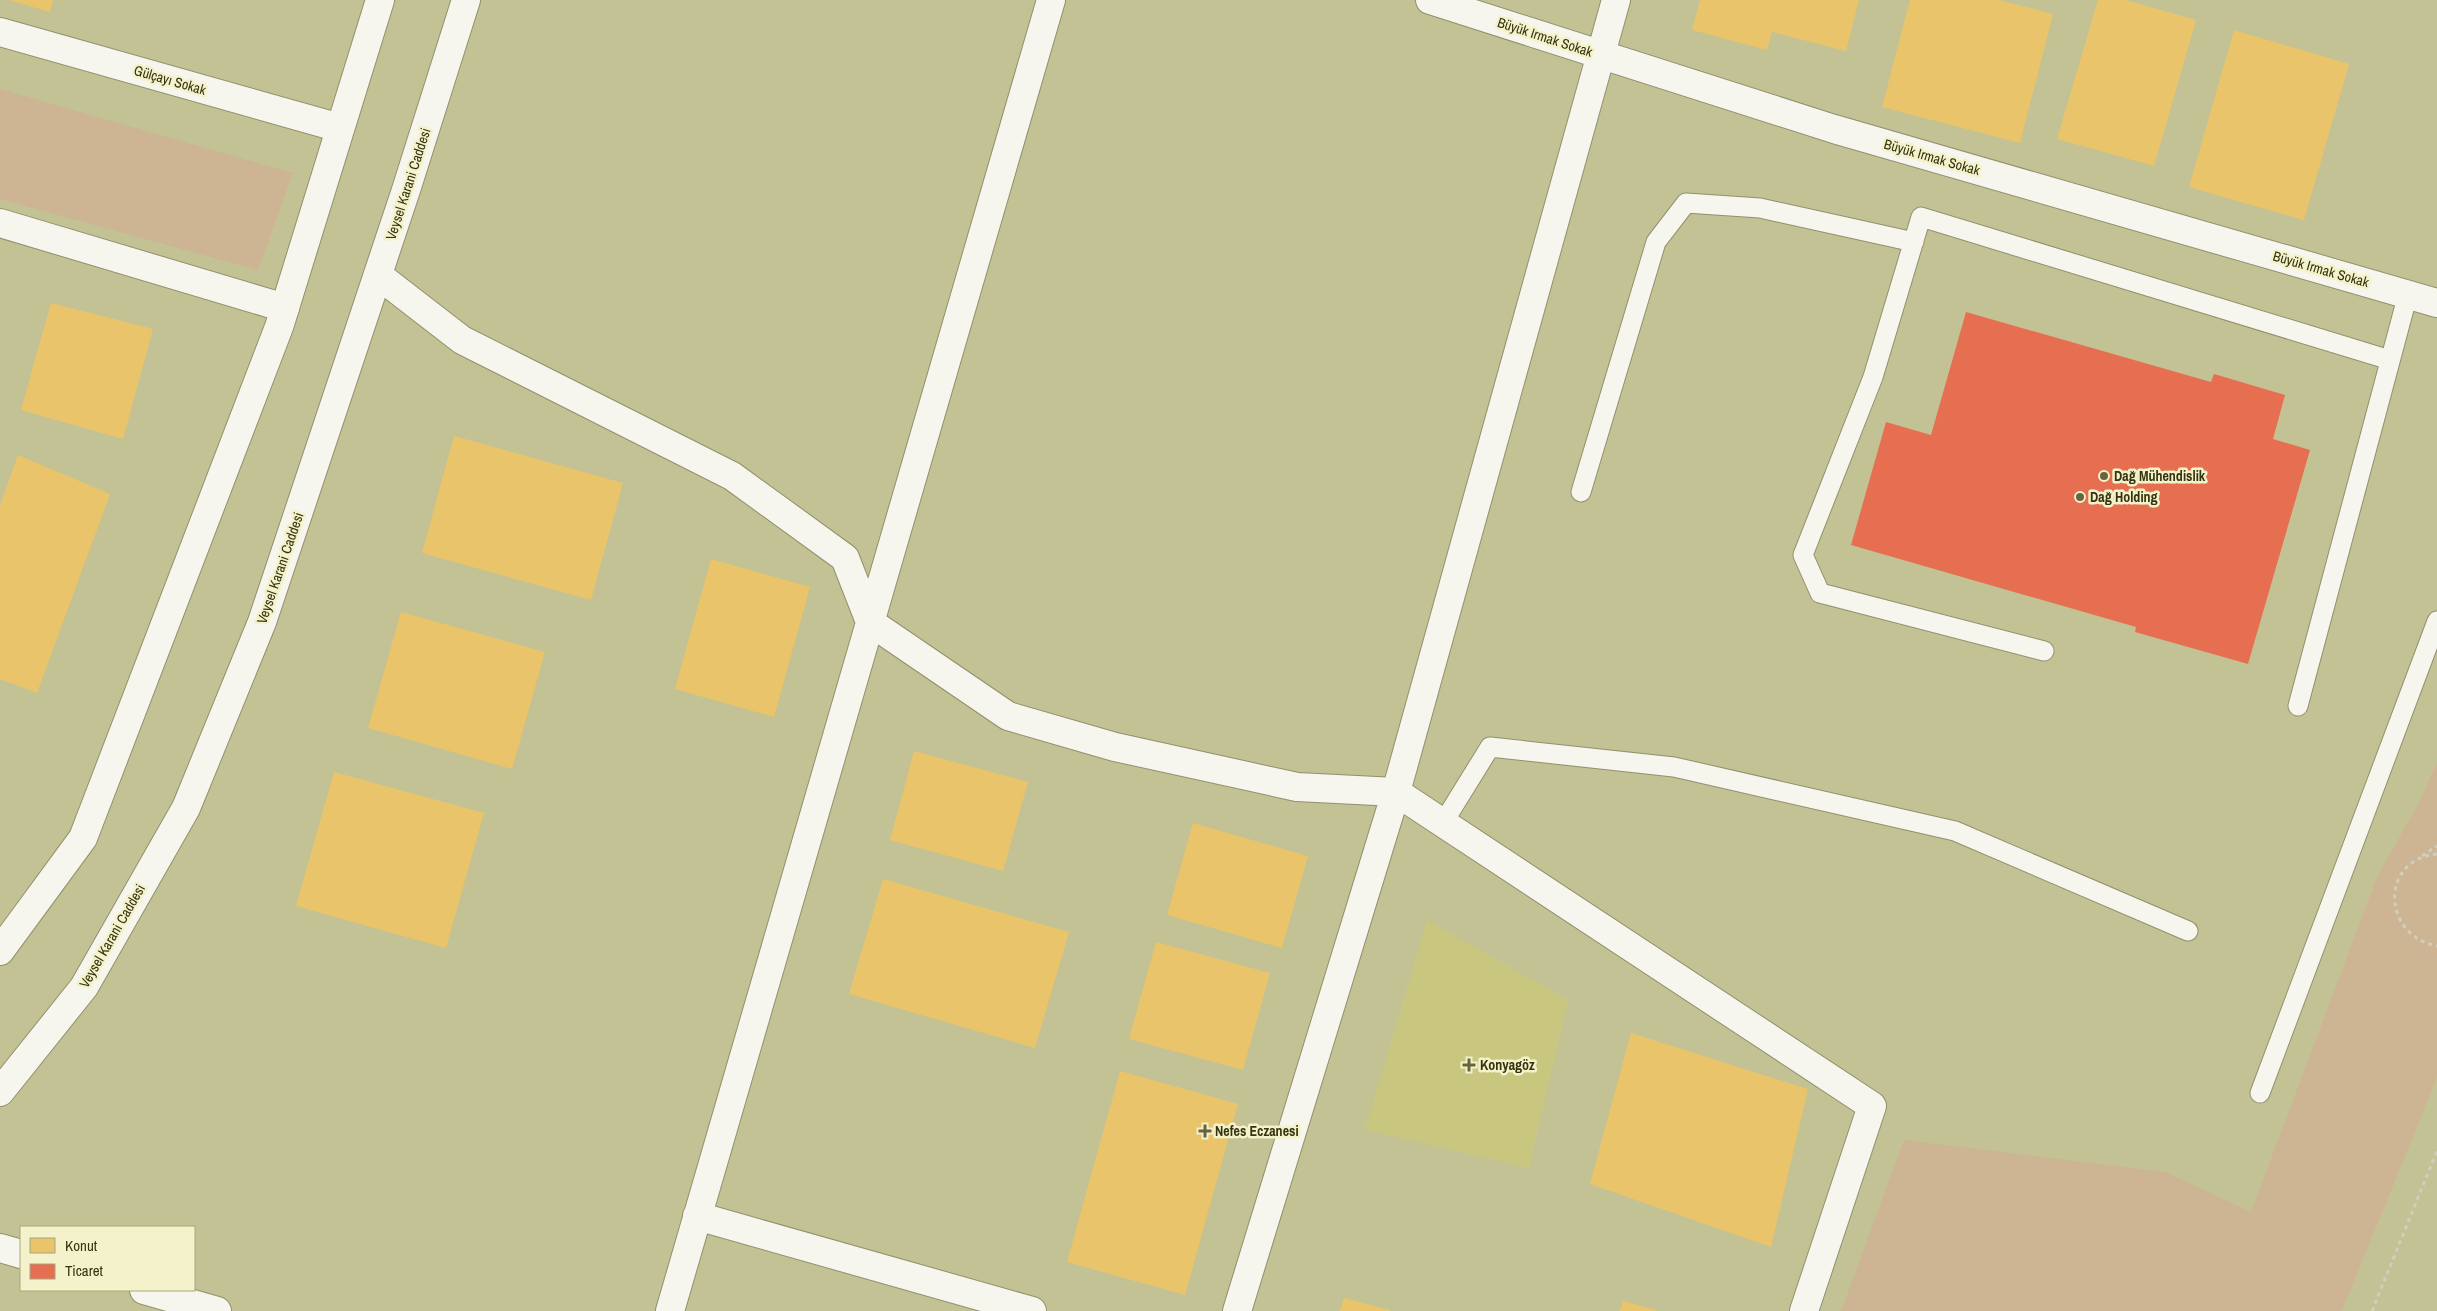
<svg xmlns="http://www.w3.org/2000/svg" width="2437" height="1311" font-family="'Archivo Narrow',sans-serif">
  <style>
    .built { fill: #c9c77f }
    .green { fill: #cdb493 }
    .homes { fill: #e9c46a }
    .shops { fill: #e76f51 }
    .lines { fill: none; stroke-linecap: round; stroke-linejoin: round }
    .lane-casing { stroke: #92906c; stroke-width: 21 }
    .street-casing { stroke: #92906c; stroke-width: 30 }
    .secondary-casing { stroke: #92906c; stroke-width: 30 }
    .path { stroke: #d0cfbf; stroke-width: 3; stroke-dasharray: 4 4; stroke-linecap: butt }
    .lane { stroke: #f6f6ef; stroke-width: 19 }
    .street { stroke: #f6f6ef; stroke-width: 28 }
    .secondary { stroke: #f6f6ef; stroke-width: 28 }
    .poi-dot { fill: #67653e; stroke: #f3f2ca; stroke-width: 2 }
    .labels { text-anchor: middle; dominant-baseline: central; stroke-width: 5; stroke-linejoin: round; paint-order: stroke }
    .street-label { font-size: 14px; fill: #353310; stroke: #f3f2ca }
    .poi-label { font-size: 14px; font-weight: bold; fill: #353310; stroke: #f3f2ca; text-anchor: start }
  </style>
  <rect width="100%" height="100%" fill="#c3c294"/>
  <path class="built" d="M1427,920L1568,1000L1529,1168L1365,1130Z"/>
  <path class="green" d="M0,89L293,173L258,270L0,199Z
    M2437,762V1077L2342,1311H1841L1904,1140L2165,1172L2251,1212L2378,875L2419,803Z"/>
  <path class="homes" d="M9,0H53L50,12Z
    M1700,0H1859L1846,51L1772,32L1767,50L1692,30Z
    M1910,0H1999L2053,14L2020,143L1882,107Z
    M2098,0H2126L2196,20L2154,166L2057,139Z
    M2234,30L2349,64L2304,220L2189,187Z
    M51,303L153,329L123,439L21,410Z
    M454,436L623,483L591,600L422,553Z
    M18,455L110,494L37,693L0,679V505Z
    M711,559L810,587L774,717L675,689Z
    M401,612L545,652L512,769L368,728Z
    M914,751L1028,782L1003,871L890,840Z
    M334,772L484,813L446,948L296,906Z
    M1193,823L1308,856L1282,948L1167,915Z
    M883,879L1069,932L1035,1048L849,994Z
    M1156,942L1270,973L1243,1070L1129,1039Z
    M1631,1033L1808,1089L1771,1247L1590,1184Z
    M1120,1071L1238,1104L1185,1295L1067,1262Z
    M1344,1298L1390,1310V1311H1340Z
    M1623,1301L1656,1310L1655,1311H1620Z"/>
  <path class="shops" d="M1966,312L2211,382L2214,374L2285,395L2273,439L2310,450L2248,664L2135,632L2136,627L1851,545L1886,422L1931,435Z"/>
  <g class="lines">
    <g class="lane-casing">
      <path id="lane" d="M1581,492L1656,242L1686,203L1760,208L1914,242
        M2044,651L1820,593L1803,555L1873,377L1921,217L2390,360
        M2298,706L2408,294
        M1443,823L1490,747L1674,767L1955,831L2188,931
        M2260,1093L2437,621"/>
    </g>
    <g class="street-casing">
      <path id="street" d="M1430,0L1834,129L2437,303
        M0,32L340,128
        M0,223L285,308
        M378,275L462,340L732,476L845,558L870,622L1008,716L1115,747L1297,787L1396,792L1616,0
        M697,1216L1032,1311
        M670,1311L1051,0
        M1237,1311L1396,792L1872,1106L1804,1311"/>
    </g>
    <g class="secondary-casing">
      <path id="secondary" d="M0,951L83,838L279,327L380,0
        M0,1092L84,987L186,808L262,622L406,190L466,0
        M0,1248L21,1254
        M144,1290L217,1311"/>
    </g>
    <path class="path" d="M2437,854C2380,859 2381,935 2437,946
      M2422,856L2437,846
      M2372,1311L2437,1151"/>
    <use href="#lane" class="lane"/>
    <use href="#street" class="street"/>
    <use href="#secondary" class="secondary"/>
  </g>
  <g class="poi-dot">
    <circle cx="2104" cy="476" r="5"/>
    <circle cx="2080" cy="497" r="5"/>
    <path d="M1466.5 1057.5h5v5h5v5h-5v5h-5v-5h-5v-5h5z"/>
    <path d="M1202.5 1123.5h5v5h5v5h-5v5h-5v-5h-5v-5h5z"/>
  </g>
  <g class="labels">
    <g class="street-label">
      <text transform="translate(1545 37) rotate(18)">Büyük Irmak Sokak</text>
      <text transform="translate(170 80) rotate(16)">Gülçayı Sokak</text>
      <text transform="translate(1932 157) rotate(16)">Büyük Irmak Sokak</text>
      <text transform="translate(408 184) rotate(-72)">Veysel Karani Caddesi</text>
      <text transform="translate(2321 269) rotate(16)">Büyük Irmak Sokak</text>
      <text transform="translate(280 568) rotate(-71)">Veysel Karani Caddesi</text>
      <text transform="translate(112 936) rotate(-60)">Veysel Karani Caddesi</text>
    </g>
    <g class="poi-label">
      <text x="2114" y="476">Dağ Mühendislik</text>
      <text x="2090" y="497">Dağ Holding</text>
      <text x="1480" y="1065">Konyagöz</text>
      <text x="1215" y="1131">Nefes Eczanesi</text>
    </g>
  </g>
  <rect x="20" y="1226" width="175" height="65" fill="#f3f2ca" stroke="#a7a680"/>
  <rect x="30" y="1238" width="25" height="15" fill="#e9c46a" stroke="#a7a680"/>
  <text x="65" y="1251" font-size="15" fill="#353310">Konut</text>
  <rect x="30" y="1264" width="25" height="15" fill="#e76f51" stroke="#a7a680"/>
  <text x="65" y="1276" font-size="15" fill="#353310">Ticaret</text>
</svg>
